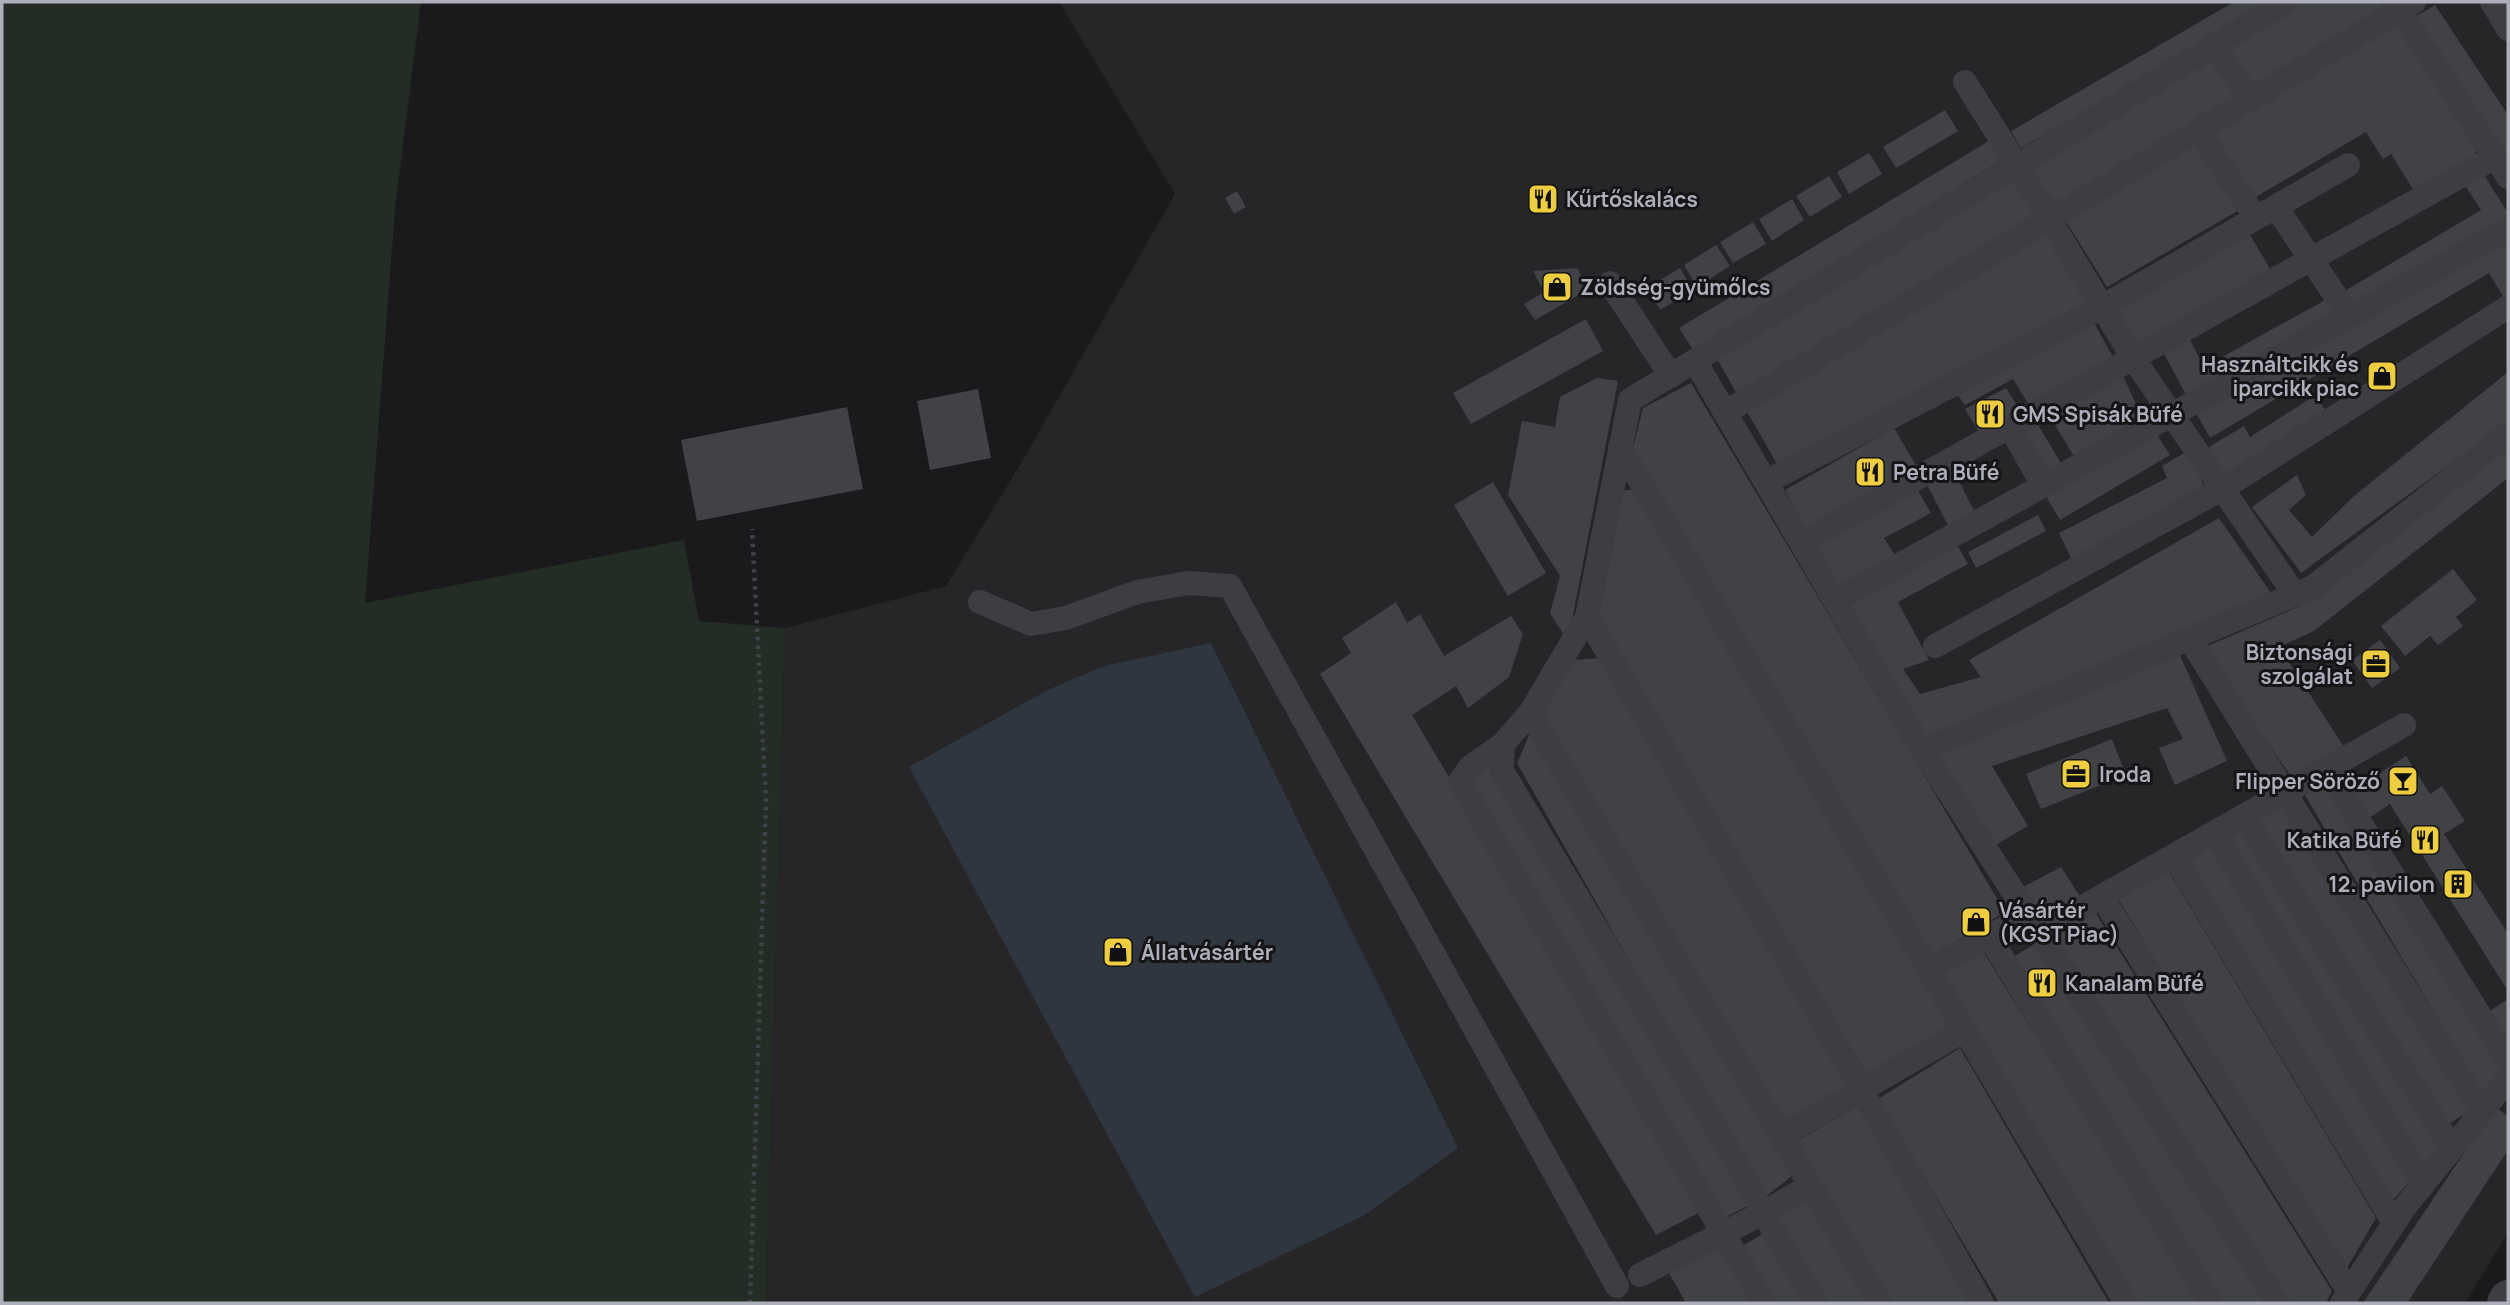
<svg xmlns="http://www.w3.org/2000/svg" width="2510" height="1305" font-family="Manrope,sans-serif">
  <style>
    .built { fill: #262629 }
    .green { fill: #242c26 }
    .water { fill: #303640 }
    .building { fill: #414246 }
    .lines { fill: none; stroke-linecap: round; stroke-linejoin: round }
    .path { stroke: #414248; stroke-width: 4.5; stroke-dasharray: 3.5 5; stroke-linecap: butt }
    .service { stroke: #3d3d43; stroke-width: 24 }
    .minor { stroke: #3d3d43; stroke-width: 38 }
    .labels { text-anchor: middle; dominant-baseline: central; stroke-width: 6; stroke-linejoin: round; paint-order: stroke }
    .poi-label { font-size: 21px; font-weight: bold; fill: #adafbb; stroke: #151517; text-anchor: start }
  </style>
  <rect width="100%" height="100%" fill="#1a1a1c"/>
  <path class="built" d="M1059,2H2508V1233L2465,1303H766L785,628L946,586L1020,465L1175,194Z"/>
  <path class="green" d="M2,2H421L395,209L365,603L684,540L699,621L785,628L766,1303H2Z"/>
  <path class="water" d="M1211,643L1458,1148L1363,1216L1195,1297L909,767L1048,690L1104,666Z"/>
  <path class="building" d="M2234,2H2273L2021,148L2011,131Z
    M2298,2H2383L2386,7L2253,92L2225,48Z
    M2435,5L2508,115V161L2413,18Z
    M2394,19L2478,145L2474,158L2416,194L2391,154L2383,159L2366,132L2254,198L2211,136Z
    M2212,57L2241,98L2057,207L2029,166Z
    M1945,110L1958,131L1896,168L1883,147Z
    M1989,141L2002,160L1693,350L1679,328Z
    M2194,144L2239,210L2107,287L2064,218Z
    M1869,153L1882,174L1849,194L1837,172Z
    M2481,170L2508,213V221L2355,313L2343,292L2481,210L2462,181Z
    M1829,176L1842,197L1810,217L1796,196Z
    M2015,177L2039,212L1738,396L1716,357Z
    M1237,191L1246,207L1234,214L1225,198Z
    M1792,199L1804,220L1772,241L1759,219Z
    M1753,222L1766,244L1733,263L1720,242Z
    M2047,231L2086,302L1777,464L1746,410Z
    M2250,235L2272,272L2135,348L2112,309Z
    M2508,238V295L2504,298L2489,273L2210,438L2196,413Z
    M1716,245L1730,266L1697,287L1684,265Z
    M1577,268L1589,289L1535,320L1524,304L1544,292L1533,271Z
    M1680,268L1693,290L1660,310L1647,288Z
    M2327,299L2339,319L2190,402L2162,350L2188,336L2204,367Z
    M1586,319L1603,351L1471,424L1453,393Z
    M2092,319L2113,357L2031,408L2013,379L1965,405L1954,390Z
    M2508,372V422L2301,573L2252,507L2297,475L2306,495L2289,510L2312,537L2354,496Z
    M2123,376L2145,423L2075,458L2049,415Z
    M1597,378L1618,381L1568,641L1550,613L1560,576L1508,495L1522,421L1555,427L1560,397Z
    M1691,383L2005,912L1930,957L1633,448L1643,408Z
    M2006,388L2022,413L1981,436L1965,409Z
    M978,389L991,458L930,470L917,401Z
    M2316,395L2327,413L2225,480L2209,447L2244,426L2250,437Z
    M847,407L863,489L697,521L681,440Z
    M2034,418L2062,465L2045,475L2017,428Z
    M1894,428L1917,467L1807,533L1785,490Z
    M2154,430L2170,455L2060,520L2045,495Z
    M2508,440V478L2314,631L2279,647L2344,747L2292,778L2203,648L2300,606Z
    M2188,451L2205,488L2072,560L2059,533L2167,478L2162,466Z
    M1950,463L1975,513L1949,527L1923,477Z
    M1493,482L1546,573L1508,596L1454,505Z
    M1634,489L1951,1029L1867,1075L1598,617L1618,492Z
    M1917,489L1931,513L1884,538L1895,555L1841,590L1817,546Z
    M2038,515L2046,531L1976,568L1968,552Z
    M2219,518L2271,593L1923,741L1845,601L1955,542L1968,564L1898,602L1929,660L1903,669L1920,694L1981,677L1969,660Z
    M2453,569L2477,600L2456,617L2463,626L2438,645L2430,636L2405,656L2381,626Z
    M1396,602L1407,623L1420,614L1444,656L1511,616L1523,634L1509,677L1468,708L1456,686L1412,715L1706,1209L1656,1235L1320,674L1351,653L1342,638Z
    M2380,640L2400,668L2372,688L2352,660Z
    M2179,653L2227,761L2175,785L2159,748L2183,739L2167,708L1992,766L2028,826L1992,847L1938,753Z
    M1601,658L1851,1088L1783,1126L1542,716L1573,660Z
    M1531,731L1793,1175L1764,1198L1517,763Z
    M2112,739L2126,775L2041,809L2026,774Z
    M2406,756L2430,794L2442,786L2465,821L2444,834L2508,934V991L2390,804L2369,818L2352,791Z
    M1491,764L1753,1203L1724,1218L1468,778Z
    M2325,780L2506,1073L2482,1092L2303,792Z
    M2283,800L2471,1110L2447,1125L2258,819Z
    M2242,820L2447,1150L2424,1174L2218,835Z
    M2210,847L2414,1177L2392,1201L2187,862Z
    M2061,867L2081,898L2040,920L2019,889Z
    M2168,870L2376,1218L2344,1273L2119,900Z
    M2095,912L2332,1291L2326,1303H2287L2056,936Z
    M2039,942L2265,1303H2223L2011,958Z
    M1981,948L2201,1303H2135L1940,970Z
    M2508,999V1040L2490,1011Z
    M1960,1048L2109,1303H1999L1878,1099Z
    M1859,1105L1970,1303H1888L1794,1143Z
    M2495,1107L2508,1116V1150L2407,1303H2363Z
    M1807,1198L1870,1303H1823L1773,1218Z
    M1771,1229L1814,1303H1769L1737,1249Z
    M1726,1244L1760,1303H1686L1669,1273Z"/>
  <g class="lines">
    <path class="path" d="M750,1303L766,801L752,529"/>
    <path class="service" d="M2394,2L2508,177
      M2492,2L2508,29
      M2214,45L2251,100
      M1965,82L2017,165L2133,358L2295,595
      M2199,131L2256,218
      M2276,207L2349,316
      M1610,283L1671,376
      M1695,361L1922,750L2278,1303
      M1726,412L2414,2
      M2010,427L2043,485
      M1620,447L2126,1303
      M1766,482L2102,307L2348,165
      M1802,542L2495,157
      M1836,600L2508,229
      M980,602L1031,624L1066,618L1137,592L1188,583L1230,586L1617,1286
      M1587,617L1815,1008L1982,1303
      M2190,639L2482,1112
      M1935,646L2222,489L2508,307
      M1530,713L1880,1303
      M1503,744L1470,767L1460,782L1764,1303
      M1922,750L2313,587L2508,434
      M2327,769L2508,1061
      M2243,816L2452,1148
      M2215,833L2423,1184
      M2174,856L2394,1223
      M2102,897L2349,1292
      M2039,932L2404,725
      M1989,936L2211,1303
      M1929,970L2028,915
      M1781,1136L1965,1030
      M1640,1275L1763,1213L1810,1186
      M1816,1303L1763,1213L1736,1162L1502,771L1503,744L1530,713L1587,617L1630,400L2286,2
      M2342,1303L2404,1208L2508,1079"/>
    <path class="minor" d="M2506,1303L2508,1299"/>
  </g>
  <defs>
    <g id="restaurant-square" transform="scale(1.575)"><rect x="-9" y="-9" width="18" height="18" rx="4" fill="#eecd40" stroke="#151517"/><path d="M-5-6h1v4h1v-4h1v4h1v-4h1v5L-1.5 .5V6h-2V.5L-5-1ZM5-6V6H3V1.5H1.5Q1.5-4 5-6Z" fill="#111"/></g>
    <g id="shop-square" transform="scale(1.575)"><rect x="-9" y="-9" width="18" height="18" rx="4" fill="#eecd40" stroke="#151517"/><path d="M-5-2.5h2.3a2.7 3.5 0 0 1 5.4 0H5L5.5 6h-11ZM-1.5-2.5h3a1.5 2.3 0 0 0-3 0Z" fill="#111"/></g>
    <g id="office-square" transform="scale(1.575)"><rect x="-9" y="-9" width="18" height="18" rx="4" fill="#eecd40" stroke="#151517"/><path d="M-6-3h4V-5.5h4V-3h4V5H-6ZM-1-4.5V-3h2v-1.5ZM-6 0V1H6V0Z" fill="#111"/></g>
    <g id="bar-square" transform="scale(1.575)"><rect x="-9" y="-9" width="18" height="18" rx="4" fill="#eecd40" stroke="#151517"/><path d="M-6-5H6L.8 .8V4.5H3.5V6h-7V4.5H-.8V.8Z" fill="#111"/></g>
    <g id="building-square" transform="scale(1.575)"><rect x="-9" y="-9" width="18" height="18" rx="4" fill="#eecd40" stroke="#151517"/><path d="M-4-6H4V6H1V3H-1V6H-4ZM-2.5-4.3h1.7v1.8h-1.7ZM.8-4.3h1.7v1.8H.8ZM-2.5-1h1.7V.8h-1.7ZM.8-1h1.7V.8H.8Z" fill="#111"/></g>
  </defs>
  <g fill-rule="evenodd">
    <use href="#restaurant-square" x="1543" y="199"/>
    <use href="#shop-square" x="1557" y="287"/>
    <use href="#shop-square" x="2382" y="376"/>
    <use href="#restaurant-square" x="1990" y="414"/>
    <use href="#restaurant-square" x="1870" y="472"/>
    <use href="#office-square" x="2376" y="664"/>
    <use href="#office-square" x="2076" y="774"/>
    <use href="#bar-square" x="2403" y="781"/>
    <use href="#restaurant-square" x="2425" y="840"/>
    <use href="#building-square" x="2458" y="884"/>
    <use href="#shop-square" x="1976" y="922"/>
    <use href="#shop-square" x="1118" y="952"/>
    <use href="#restaurant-square" x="2042" y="983"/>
  </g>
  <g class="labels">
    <g class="poi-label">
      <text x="1566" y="199">Kűrtőskalács</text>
      <text x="1580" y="287">Zöldség-gyümőlcs</text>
      <text x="2359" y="364" text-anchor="end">Használtcikk és<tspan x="2359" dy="24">iparcikk piac</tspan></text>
      <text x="2013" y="414">GMS Spisák Büfé</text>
      <text x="1893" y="472">Petra Büfé</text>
      <text x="2353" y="652" text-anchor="end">Biztonsági<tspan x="2353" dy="24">szolgálat</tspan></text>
      <text x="2099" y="774">Iroda</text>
      <text x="2380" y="781" text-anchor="end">Flipper Söröző</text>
      <text x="2402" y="840" text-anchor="end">Katika Büfé</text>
      <text x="2435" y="884" text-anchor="end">12. pavilon</text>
      <text x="1999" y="910">Vásártér<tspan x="1999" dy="24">(KGST Piac)</tspan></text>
      <text x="1141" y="952">Állatvásártér</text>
      <text x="2065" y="983">Kanalam Büfé</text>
    </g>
  </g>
  <rect width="2510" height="1305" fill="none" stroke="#adafbb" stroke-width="7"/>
</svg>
